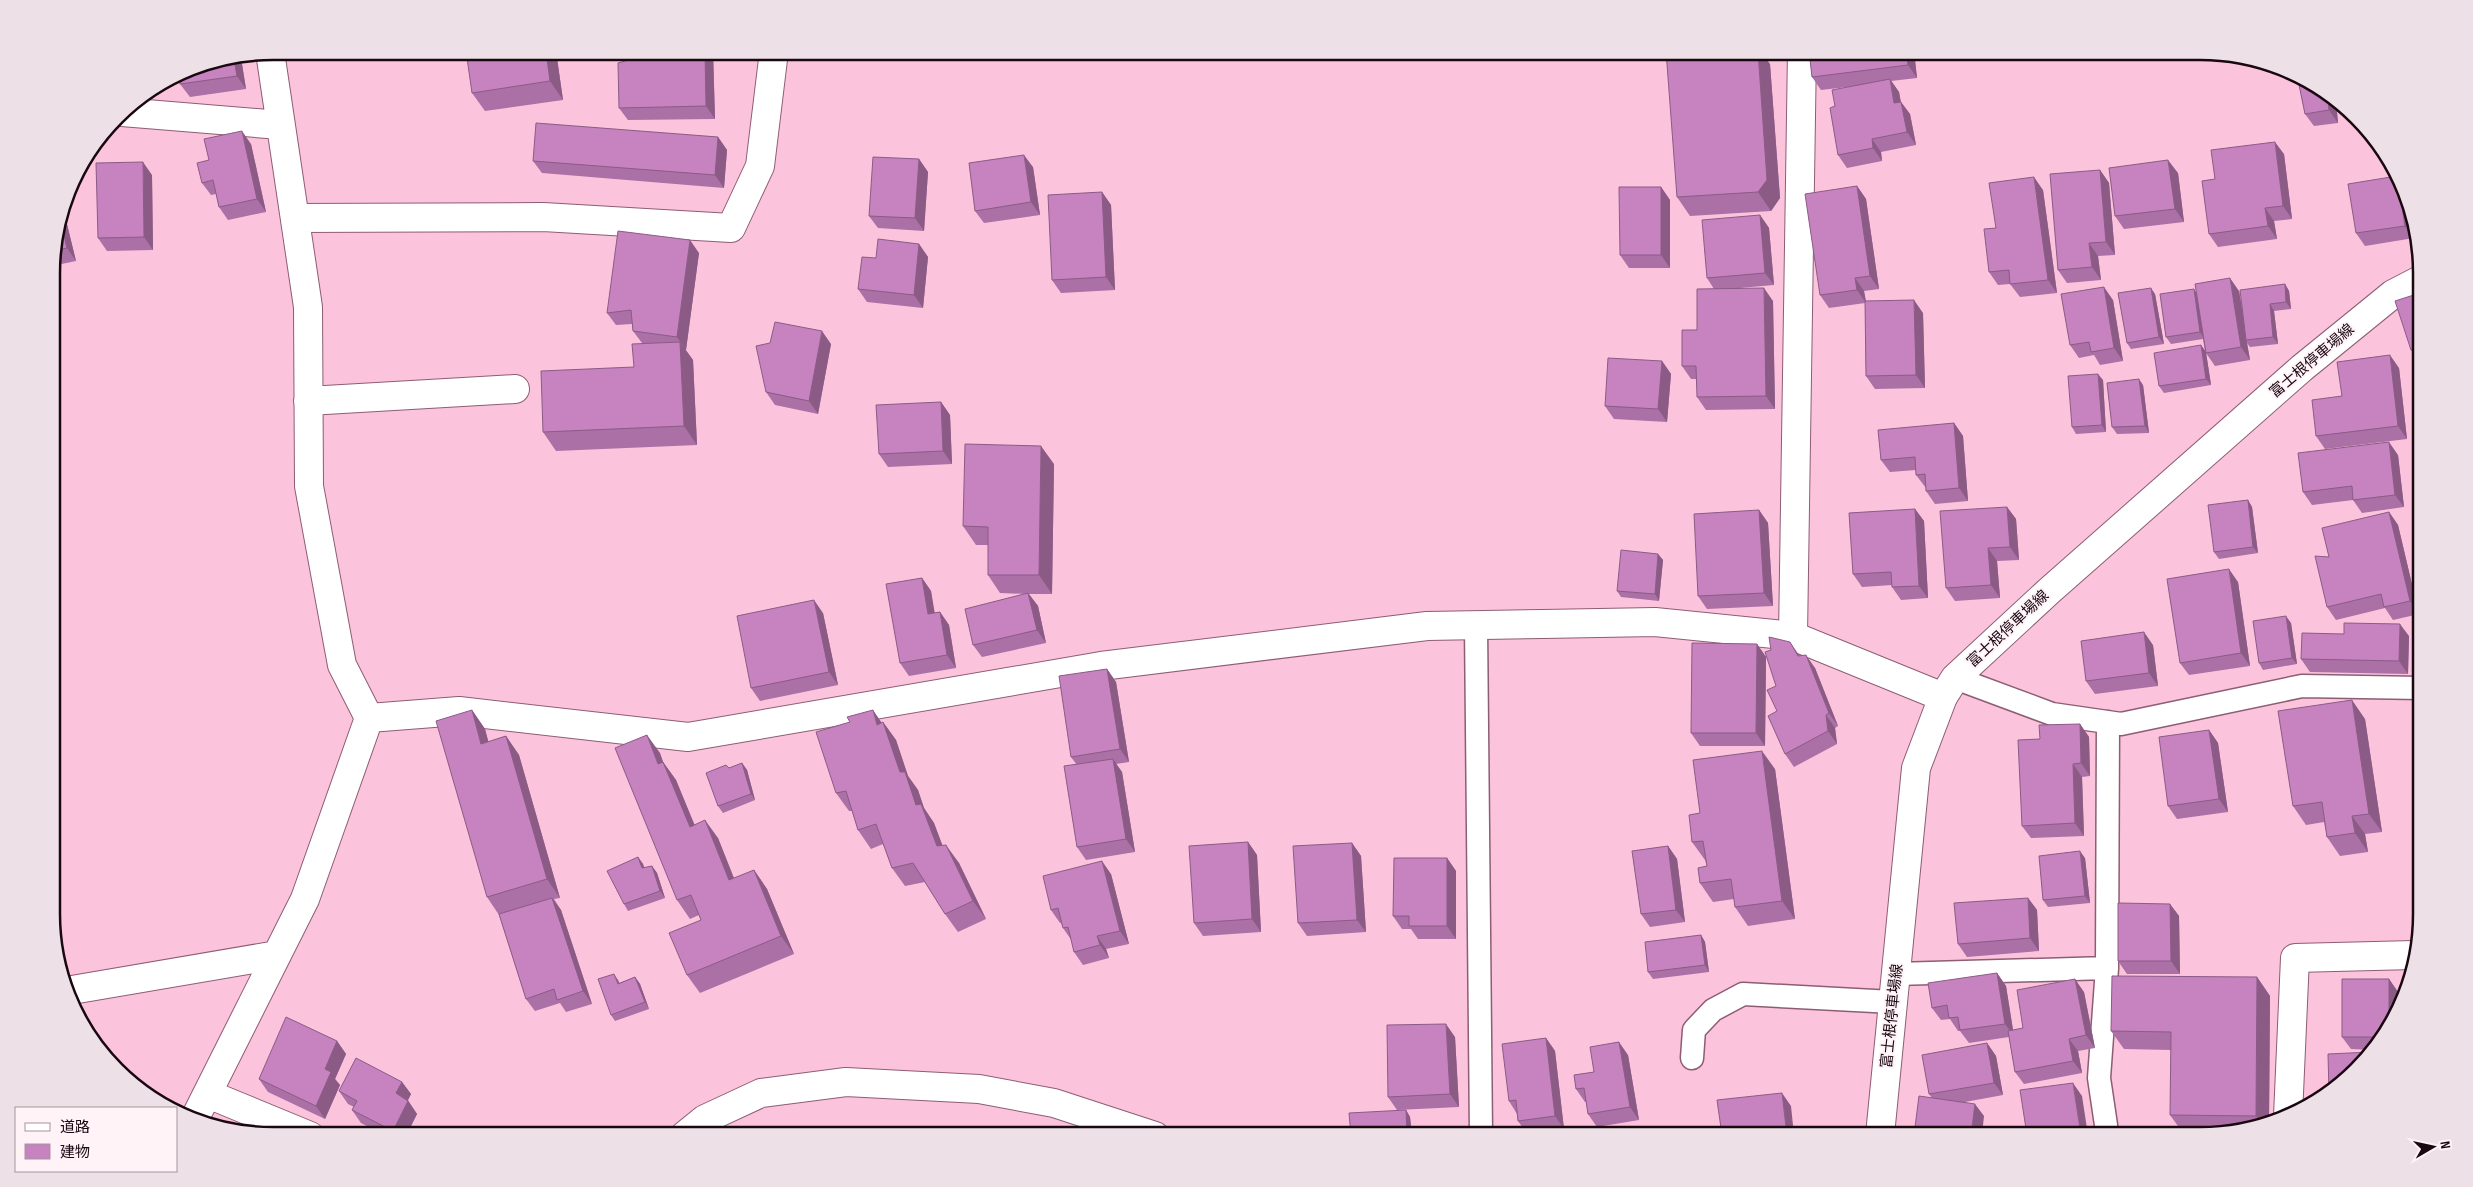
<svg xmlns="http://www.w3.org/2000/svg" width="2473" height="1187" font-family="'Sofia Sans Condensed','Noto Sans JP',sans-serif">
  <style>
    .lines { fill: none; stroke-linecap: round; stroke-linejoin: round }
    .service-casing { stroke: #8d5d73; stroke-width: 25 }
    .minor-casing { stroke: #8d5d73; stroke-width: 30 }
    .secondary-casing { stroke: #8d5d73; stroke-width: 30 }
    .service { stroke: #fff; stroke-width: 22 }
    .minor { stroke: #fff; stroke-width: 28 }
    .secondary { stroke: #fff; stroke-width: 28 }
    .wall { fill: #ab70a5 }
    .shaded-wall { fill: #8b5b86 }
    .building { fill: #c782c0; stroke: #8b5b86 }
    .labels { text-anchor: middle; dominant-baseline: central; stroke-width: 4; stroke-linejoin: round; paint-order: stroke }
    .street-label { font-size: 15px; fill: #1a0811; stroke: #fff3f8 }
    .rim { fill: none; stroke: #1a0811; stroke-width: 2.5 }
  </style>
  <rect width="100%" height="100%" fill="#fbc4dc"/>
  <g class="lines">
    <g class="service-casing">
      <path id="service" d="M1476,625L1481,1135
        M1955,678L2052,714L2121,724L2302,686L2421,688
        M1896,974L2107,968
        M1692,1058L1694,1030L1713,1010L1743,994L1893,1002
        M2106,1125L2099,1078L2107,968L2108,722"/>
    </g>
    <g class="minor-casing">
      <path id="minor" d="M270,52L308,307L309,486L342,665L369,718
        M122,112L280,125
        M295,218L543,217L731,228L760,166L774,51
        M308,401L515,389
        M1793,636L1802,51
        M66,991L277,955
        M208,1094L310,1136
        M2288,1116L2295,958L2414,955
        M194,1120L305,899L369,718L459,711L688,737L1101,666L1427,626L1543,624L1655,622L1793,636L1943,697
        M684,1136L705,1119L761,1093L846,1082L979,1089L1054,1103L1155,1136"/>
    </g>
    <g class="secondary-casing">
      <path id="secondary" d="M1880,1135L1916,768L1943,697L1955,678L2049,591L2302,368L2393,294L2420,280"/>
    </g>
    <use href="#service" class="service"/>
    <use href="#minor" class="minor"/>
    <use href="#secondary" class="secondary"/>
  </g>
  <path class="wall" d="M556,51L563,100L485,111L472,93Z
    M713,51L715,119L628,120L619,108Z
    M1809,51H1914L1917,78L1891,81L1899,92L1901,102L1910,114L1916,145L1881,152L1882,161L1847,168L1838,155L1835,106L1856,86L1821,90L1812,77Z
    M241,58L246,89L190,97L180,84L189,68Z
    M1770,64L1780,198L1771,211L1690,216L1677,197Z
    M2297,75L2335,97L2339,101L2336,102L2338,123L2314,126L2305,114Z
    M718,137L727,150L724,188L542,173L533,161Z
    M251,144L266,212L228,220L219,207L216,194L211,195L202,183L209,160Z
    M2284,154L2292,219L2274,221L2277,239L2218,247L2209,234L2215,179Z
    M919,159L928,172L924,231L878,228L869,216Z
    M1033,167L1040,215L984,223L975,211Z
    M2100,170L2109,183L2115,255L2098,256L2101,280L2067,283L2058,270Z
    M2178,173L2184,222L2124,229L2115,216Z
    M152,175L153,250L107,251L98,238Z
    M2397,176L2414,238L2365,246L2356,233Z
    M74,177L76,192L69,193Z
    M1857,186L1866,199L1879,289L1864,291L1866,301L1923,313L1925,388L1875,389L1866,376L1865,303L1829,308L1820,295Z
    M1661,187L1670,200V268H1629L1620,255Z
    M2043,190L2057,293L2020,297L2010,284L1998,285L1989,272L1996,228Z
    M1102,192L1111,205L1115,290L1061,293L1052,280Z
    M64,212L76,261L52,266V259Z
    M1760,215L1769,228L1774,285L1740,288L1773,301L1775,409L1706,410L1697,397V379H1691L1682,366L1714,289L1707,278Z
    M919,244L928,257L923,308L867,302L858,289L876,258Z
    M699,253L686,350L685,349L693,360L697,445L556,451L543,432L634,367L642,343L633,331L632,324L616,325L607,313Z
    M2285,284L2289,291L2291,309L2274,311L2278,344L2250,347L2247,343L2250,360L2215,366L2206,353L2211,385L2164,393L2159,386L2201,345L2205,351L2203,339L2171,344L2166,337L2194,289L2196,292L2239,291L2242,307Z
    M2420,293V363L2411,350Z
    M2155,294L2164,344L2131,349L2127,343Z
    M2113,300L2123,361L2100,365L2094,355L2079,358L2070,345Z
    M52,307L53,309L59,386L52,387Z
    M831,344L818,414L775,405L766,392Z
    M1662,361L1671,374L1667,422L1614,419L1605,406Z
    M2399,368L2407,439L2325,449L2316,436L2342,396Z
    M2103,380L2106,432L2076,434L2072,427Z
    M2143,385L2149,433L2117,434L2112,427Z
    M941,402L950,415L952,464L888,467L879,454Z
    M1954,423L1963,436L1968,501L1935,504L1926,491V488L1916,475V470L1890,472L1881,460Z
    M2398,455L2404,507L2362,513L2353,500L2312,505L2303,492Z
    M1054,464L1052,594H1029L1038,606L1046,643L982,657L973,645L1028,594L1000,593L988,575V545H976L963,526Z
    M2248,500L2252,507L2258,553L2219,559L2214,552Z
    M2007,507L2016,519L2019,560L1997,561L2000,598L1955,601L1946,588Z
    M1915,509L1924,521L1928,598L1901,600L1892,587V585L1862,587L1853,574Z
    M1759,510L1768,523L1773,606L1707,609L1698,596Z
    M2389,512L2398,525L2419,614L2393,620L2385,608L2336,620L2327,607L2329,557Z
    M1658,554L1663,560L1659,601L1621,597L1617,591Z
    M922,578L931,591L934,613L940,612L949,625L956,668L909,676L900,663Z
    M2238,582L2250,666L2189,675L2180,663Z
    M823,613L838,685L760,701L751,688Z
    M2291,623L2297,664L2263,670L2259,663Z
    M2344,634L2409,636L2408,674L2310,672L2301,659Z
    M1757,644L1766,657L1765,746H1700L1691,733Z
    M2153,645L2158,686L2095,694L2086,681Z
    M1800,656L1815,668L1838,726L1835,728L1837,744L1794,767L1785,754L1776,686Z
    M1107,669L1116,682L1129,762L1116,764L1122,772L1135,852L1086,860L1077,847V765L1071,757Z
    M472,710L485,729L488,742L506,736L519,755L560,898L554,899L561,910L592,1004L566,1012L560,1003L535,1011L526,999L499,915L487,897Z
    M2365,719L2382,832L2365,834L2368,852L2340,856L2327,837L2324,822L2306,825L2293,806Z
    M883,722L896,740L908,776L918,790L924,808L934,823L942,845L959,863L986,919L958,932L945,914L925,882L905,886L892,868L883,844L871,849L858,830L852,811H849L836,793L882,723Z
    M2080,724L2089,737L2090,776L2082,777L2084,836L2031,838L2022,826L2040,739Z
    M2209,730L2218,743L2228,812L2177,819L2168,806Z
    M660,753L663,762L676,780L694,825L718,838L734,878L754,870L767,889L794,954L700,993L687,975L701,920L699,915L690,919L677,900Z
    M742,763L747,770L755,800L723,813L718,806L729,768Z
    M1775,769L1795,919L1748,926L1735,907L1734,899L1713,902L1700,883L1707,866L1705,860L1692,842L1700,813Z
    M1248,842L1257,855L1261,932L1203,936L1194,923Z
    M1352,843L1361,856L1366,932L1307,936L1298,923Z
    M1668,846L1677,859L1685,922L1650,927L1641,914Z
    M638,857L643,864L644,868L652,866L657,873L665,898L628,911L624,904Z
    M1447,858L1456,871V939H1418L1411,929H1402L1393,916Z
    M2085,858L2090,903L2048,907L2043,900Z
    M1111,874L1129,944L1106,949L1109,958L1083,965L1074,952L1072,941L1063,928L1061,923H1060L1051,910Z
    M2028,898L2037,910L2039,951L1967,957L1958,944Z
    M2170,904L2179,916L2180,974H2127L2118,961Z
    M1701,935L1705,942L1709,972L1653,979L1648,972Z
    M1997,973L2006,986L2013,1030L2023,1028L2084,992L2095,1048L2078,1051L2082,1073L2024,1084L2015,1072L2009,1037L1969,1043L1960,1031H1958L1950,1019L1941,1020L1932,1008Z
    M635,977L640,984L649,1009L615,1021L611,1015L618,980L619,983Z
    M2257,977L2270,996L2269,1124L2221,1134L2183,1133L2170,1115L2171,1050L2124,1049L2111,1031Z
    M2389,979L2398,992V1010L2373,1050L2351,1049L2342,1037Z
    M1455,1037L1459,1107L1397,1110L1388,1097Z
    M1546,1038L1555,1051L1564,1129L1527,1134L1518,1121L1517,1114L1509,1101Z
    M337,1041L346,1054L335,1079L340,1085L325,1119L268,1092L259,1079Z
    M1987,1043L1996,1056L2003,1095L1965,1102L1984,1116L1932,1098L1929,1094Z
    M1628,1055L1639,1120L1597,1127L1588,1114L1586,1102H1585L1576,1089L1594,1072Z
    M402,1082L411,1094L408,1100L417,1114L406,1136H386L361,1123L352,1110L354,1107L348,1104L339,1091Z
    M1406,1110L1410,1117L1412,1135H1351Z"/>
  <path class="shaded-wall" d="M546,51H556L563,100L550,81Z
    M705,51H713L715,119L706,106Z
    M1758,51H1761L1770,64L1780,198L1771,211L1758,192Z
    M1906,51H1914L1917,78L1908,65Z
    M241,58L246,89L237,76L234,59Z
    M1890,79L1899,92L1903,116L1894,103Z
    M2327,93L2331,95L2336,102L2338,123L2329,110Z
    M1901,102L1910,114L1916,145L1907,132Z
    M242,131L251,144L266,212L257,199Z
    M718,137L727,150L724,188L715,175Z
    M1872,139L1881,152L1882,161L1873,148Z
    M2275,142L2284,154L2292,219L2283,206Z
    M1024,155L1033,167L1040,215L1031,202Z
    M919,159L928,172L924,231L915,218Z
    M2168,160L2178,173L2184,222L2175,209Z
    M143,162L152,175L153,250L144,237Z
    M2100,170L2109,183L2115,255L2106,242Z
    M2397,176L2405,189L2414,238L2405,226Z
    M74,177L76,192L71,186Z
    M2034,177L2043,190L2057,293L2048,280Z
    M1857,186L1866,199L1879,289L1870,276Z
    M1661,187L1670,200V268L1661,255Z
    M1102,192L1111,205L1115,290L1106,277Z
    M2265,208L2274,221L2277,239L2268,226Z
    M64,212L76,261L67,248L61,224Z
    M1760,215L1769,228L1774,285L1765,273Z
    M690,240L699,253L686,350L677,337Z
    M2089,243L2098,256L2101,280L2092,267Z
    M919,244L928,257L923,308L914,295Z
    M1855,278L1864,291L1866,303L1857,290Z
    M2230,278L2239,291L2247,340H2246L2247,343L2250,360L2241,347Z
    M2285,284L2289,291L2291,309L2286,302Z
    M2104,287L2113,300L2123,361L2114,348Z
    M1764,288L1773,301L1775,409L1766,396Z
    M2151,288L2155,294L2164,344L2159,337Z
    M2194,289L2198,296L2204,338L2200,332Z
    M1914,300L1923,313L1925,388L1916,375Z
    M2270,304L2274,311L2278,344L2273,337Z
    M52,307L53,309L59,386L52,376Z
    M822,331L831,344L818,414L809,401Z
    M680,342L693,360L697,445L684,426Z
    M2201,345L2206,352L2211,385L2206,379Z
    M2390,355L2399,368L2407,439L2398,426Z
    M1662,361L1671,374L1667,422L1658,409Z
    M2098,374L2103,380L2106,432L2102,425Z
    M2139,379L2143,385L2149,433L2145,426Z
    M941,402L950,415L952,464L943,451Z
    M1954,423L1963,436L1968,501L1959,488Z
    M2389,442L2398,455L2404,507L2395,495Z
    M1041,446L1054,464L1052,594L1039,575Z
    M2248,500L2252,507L2258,553L2253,547Z
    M2007,507L2016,519L2019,560L2010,547Z
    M1915,509L1924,521L1928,598L1919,586Z
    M1759,510L1768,523L1773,606L1764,593Z
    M2389,512L2398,525L2419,614L2410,601Z
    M1988,548L1997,561L2000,598L1991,585Z
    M1658,554L1663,560L1659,601L1655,594Z
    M2229,569L2238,582L2250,666L2241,653Z
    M922,578L931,591L937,626L928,614Z
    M1028,593L1038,606L1046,643L1037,630Z
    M814,600L823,613L838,685L829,672Z
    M940,612L949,625L956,668L947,655Z
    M2286,616L2291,623L2297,664L2292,658Z
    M2400,624L2409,636L2408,674L2399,661Z
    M2144,632L2153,645L2158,686L2149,673Z
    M1790,642L1799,655L1807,669L1798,656Z
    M1757,644L1766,657L1765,746L1756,733Z
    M1806,655L1815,668L1838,726L1829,713Z
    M1107,669L1116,682L1129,762L1120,749Z
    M2352,700L2365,719L2382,832L2369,814Z
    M472,710L485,729L494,762L481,744Z
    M873,710L886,729L883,722L896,740L908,776L918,790L924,808L934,823L950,865L937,846L916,805L877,725Z
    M1826,715L1835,728L1837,744L1828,731Z
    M2080,724L2089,737L2090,776L2081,763Z
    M2209,730L2218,743L2228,812L2219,799Z
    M647,735L660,753L663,762L676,780L703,845L690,827L658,764Z
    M506,736L519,755L560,898L547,879Z
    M1762,751L1775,769L1795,919L1782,901Z
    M1113,759L1122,772L1135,852L1126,839Z
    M742,763L747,770L755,800L751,794Z
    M2073,764L2082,777L2084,836L2075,823Z
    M2352,816L2365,834L2368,852L2355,833Z
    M705,820L718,838L742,899L729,880Z
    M1248,842L1257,855L1261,932L1252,919Z
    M1352,843L1361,856L1366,932L1357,920Z
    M946,845L959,863L986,919L973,901Z
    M1668,846L1677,859L1685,922L1676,910Z
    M2080,851L2085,858L2090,903L2085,896Z
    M638,857L643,864L647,875L642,868Z
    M1447,858L1456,871V939L1447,926Z
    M1102,861L1111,874L1129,944L1120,931Z
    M652,866L657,873L665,898L660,891Z
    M754,870L767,889L794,954L781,936Z
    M552,898L561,910L592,1004L583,991Z
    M2028,898L2037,910L2039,951L2030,938Z
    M2170,904L2179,916L2180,974L2171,961Z
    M1701,935L1705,942L1709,972L1705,965Z
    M1097,936L1106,949L1109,958L1100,945Z
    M1997,973L2006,986L2014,1036L2005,1024Z
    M614,974L618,980L622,990L618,984Z
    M635,977L640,984L649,1009L645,1002Z
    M2257,977L2270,996L2269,1124L2262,1126L2256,1116Z
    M2075,979L2084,992L2095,1048L2086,1035Z
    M2389,979L2398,992V1010L2389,1024Z
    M1446,1024L1455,1037L1459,1107L1450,1094Z
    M1546,1038L1555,1051L1564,1129L1555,1116Z
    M2069,1039L2078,1051L2082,1073L2073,1061Z
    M337,1041L346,1054L335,1079L340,1085L325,1119L316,1106L325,1069Z
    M1619,1042L1628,1055L1639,1120L1630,1107Z
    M1987,1043L1996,1056L2003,1095L1994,1083Z
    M402,1082L411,1094L405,1106L396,1093Z
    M2073,1083L2082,1096L2088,1135H2081Z
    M1782,1093L1791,1106L1794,1135H1787Z
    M408,1101L417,1114L406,1136H396L393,1131Z
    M1975,1104L1984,1116L1982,1135H1971Z
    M1406,1110L1410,1117L1412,1135H1409L1407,1133Z"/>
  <path class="building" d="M466,51H546L550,81L472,93Z
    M632,51H705L706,106L619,108L618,63L632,59Z
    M1666,51H1758L1767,180L1758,192L1677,197Z
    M1809,51H1906L1908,65L1812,77Z
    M234,59L237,76L180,84L179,74L189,68Z
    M2297,75L2327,93L2329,110L2305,114Z
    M1890,79L1894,103L1901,102L1907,132L1872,139L1873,148L1838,155L1830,108L1835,106L1832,90Z
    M536,123L718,137L715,175L533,161Z
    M242,131L257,199L219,207L213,180L202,183L197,163L209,160L204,139Z
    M2275,142L2283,206L2265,208L2268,226L2209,234L2202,181L2215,179L2211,150Z
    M1024,155L1031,202L975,211L969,163Z
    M873,157L919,159L915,218L869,216Z
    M2168,160L2175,209L2115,216L2109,168Z
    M143,162L144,237L98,238L96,163Z
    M2100,170L2106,242L2089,243L2092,267L2058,270L2050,174Z
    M2397,176L2405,226L2356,233L2348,184Z
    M2034,177L2048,280L2010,284L2009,270L1989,272L1984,229L1996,228L1989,183Z
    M1857,186L1870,276L1855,278L1857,290L1820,295L1805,194Z
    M1619,187H1661V255H1620Z
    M1102,192L1106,277L1052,280L1048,195Z
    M1760,215L1765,273L1707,278L1702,220Z
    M61,224L67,248L54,251Z
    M618,231L690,240L677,337L633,331L631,310L607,313Z
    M878,239L919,244L914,295L858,289L862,257L876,258Z
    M2230,278L2241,347L2206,353L2195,284Z
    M2285,284L2286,302L2270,304L2273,337L2246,340L2240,290Z
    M2104,287L2114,348L2091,352L2089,342L2070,345L2061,294Z
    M1764,288L1766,396L1697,397L1696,366H1682V330H1697V289Z
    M2151,288L2159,337L2127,343L2118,293Z
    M2194,289L2200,332L2166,337L2160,294Z
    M2420,293V347L2411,350L2395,301Z
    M1914,300L1916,375L1866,376L1865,301Z
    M775,322L822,331L809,401L766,392L756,346L770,343Z
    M680,342L684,426L543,432L541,371L634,367L632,344Z
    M2201,345L2206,379L2159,386L2154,353Z
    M2390,355L2398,426L2316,436L2312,400L2342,396L2337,362Z
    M1608,358L1662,361L1658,409L1605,406Z
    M2098,374L2102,425L2072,427L2068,376Z
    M2139,379L2145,426L2112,427L2107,383Z
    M941,402L943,451L879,454L876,405Z
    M1954,423L1959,488L1926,491L1925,474L1916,475L1915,457L1881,460L1878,430Z
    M2389,442L2395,495L2353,500L2352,486L2303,492L2298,453Z
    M965,444L1041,446L1039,575H988V527L963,526Z
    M2248,500L2253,547L2214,552L2208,505Z
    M2007,507L2010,547L1988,548L1991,585L1946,588L1940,511Z
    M1915,509L1919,586L1892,587L1891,572L1853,574L1849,513Z
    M1759,510L1764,593L1698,596L1694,514Z
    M2389,512L2410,601L2384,607L2381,594L2327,607L2315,556L2329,557L2322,528Z
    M1621,550L1658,554L1655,594L1617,591Z
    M2229,569L2241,653L2180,663L2167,579Z
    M922,578L928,614L940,612L947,655L900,663L886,584Z
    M1028,593L1037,630L973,645L965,609Z
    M814,600L829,672L751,688L737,616Z
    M2286,616L2292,658L2259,663L2253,621Z
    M2344,623L2400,624L2399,661L2301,659L2302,633L2344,634Z
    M2144,632L2149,673L2086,681L2081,641Z
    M1769,637L1790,642L1798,656L1806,655L1829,713L1826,715L1828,731L1785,754L1768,716L1777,711L1767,690L1776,686L1765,652L1771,650Z
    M1692,643L1757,644L1756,733H1691Z
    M1107,669L1120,749L1071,757L1059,676Z
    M2352,700L2369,814L2352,816L2355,833L2327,837L2322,802L2293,806L2278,711Z
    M472,710L481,744L506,736L547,879L487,897L436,721Z
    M873,710L877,725L883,722L900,772H905L916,805L921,804L937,846L946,845L973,901L945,914L913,863L892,868L876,824L858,830L846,791L836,793L816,732L850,722L847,717Z
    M2080,724L2081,763L2073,764L2075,823L2022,826L2018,740L2040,739L2039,725Z
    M2209,730L2219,799L2168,806L2159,737Z
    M647,735L658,764L663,762L690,827L705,820L729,880L754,870L781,936L687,975L669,933L701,920L691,895L677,900L615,748Z
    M1762,751L1782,901L1735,907L1731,879L1700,883L1698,868L1707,866L1703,841L1692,842L1689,815L1700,813L1693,760Z
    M1113,759L1126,839L1077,847L1064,766Z
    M742,763L751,794L718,806L706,773L726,765L729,768Z
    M1248,842L1252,919L1194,923L1189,846Z
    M1352,843L1357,920L1298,923L1293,846Z
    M1668,846L1676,910L1641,914L1632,851Z
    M2080,851L2085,896L2043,900L2039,856Z
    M638,857L642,868L652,866L660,891L624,904L607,871Z
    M1394,858H1447V926H1409V916H1393Z
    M1102,861L1120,931L1097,936L1100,945L1074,952L1068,927L1063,928L1058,908L1051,910L1043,876Z
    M552,898L583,991L557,1000L554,989L526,999L499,914Z
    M2028,898L2030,938L1958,944L1954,903Z
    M2118,903L2170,904L2171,961H2118Z
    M1701,935L1705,965L1648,972L1645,942Z
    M1997,973L2005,1024L1960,1030L1958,1017L1949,1018L1947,1005L1932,1008L1928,983Z
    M614,974L618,984L635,977L645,1002L611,1015L598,979Z
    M2112,976L2257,977L2256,1116L2170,1115L2171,1032L2111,1031Z
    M2075,979L2086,1035L2069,1039L2073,1061L2015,1072L2008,1031L2023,1028L2017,990Z
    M2342,979H2389V1024L2381,1037H2342Z
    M286,1017L337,1041L325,1069L331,1072L316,1106L259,1079Z
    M1446,1024L1450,1094L1388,1097L1387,1025Z
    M1546,1038L1555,1116L1518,1121L1516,1100L1509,1101L1502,1044Z
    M1619,1042L1630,1107L1588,1114L1584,1088L1576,1089L1574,1075L1594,1072L1590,1047Z
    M1987,1043L1994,1083L1929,1094L1922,1055Z
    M2371,1052L2367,1060L2329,1093L2328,1054Z
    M356,1058L402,1082L396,1093L408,1101L393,1131L352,1110L357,1101L339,1091Z
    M2073,1083L2081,1135H2027L2020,1090Z
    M1782,1093L1787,1135H1722L1717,1100Z
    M1919,1096L1975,1104L1971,1135H1914Z
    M1406,1110L1407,1133L1367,1135H1351L1349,1113Z"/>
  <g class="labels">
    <g class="street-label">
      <text transform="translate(2312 361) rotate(-40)">富士根停車場線</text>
      <text transform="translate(2008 629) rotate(-43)">富士根停車場線</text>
      <text transform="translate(1892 1016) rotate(-84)">富士根停車場線</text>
    </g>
  </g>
  <path d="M0 0H2473V1187H0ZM273 60H2200A213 213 0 0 1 2413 273V914A213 213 0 0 1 2200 1127H273A213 213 0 0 1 60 914V273A213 213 0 0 1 273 60Z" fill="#ede0e6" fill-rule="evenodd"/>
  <path class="rim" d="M273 60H2200A213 213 0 0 1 2413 273V914A213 213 0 0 1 2200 1127H273A213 213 0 0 1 60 914V273A213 213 0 0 1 273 60Z"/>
  <rect x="15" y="1107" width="162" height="65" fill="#fff3f8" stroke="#a3959c"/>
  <rect x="25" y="1123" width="25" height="8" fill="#ffffff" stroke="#a3959c"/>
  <text x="60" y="1132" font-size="15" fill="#1a0811">道路</text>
  <rect x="25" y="1144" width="25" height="15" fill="#c782c0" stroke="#a3959c"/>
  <text x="60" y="1157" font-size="15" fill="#1a0811">建物</text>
  <g transform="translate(2433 1147) rotate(81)" stroke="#fff3f8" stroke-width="4" paint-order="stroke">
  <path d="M0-4L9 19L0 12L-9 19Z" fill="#1a0811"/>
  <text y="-8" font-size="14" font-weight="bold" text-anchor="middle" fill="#1a0811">N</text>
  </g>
</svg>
